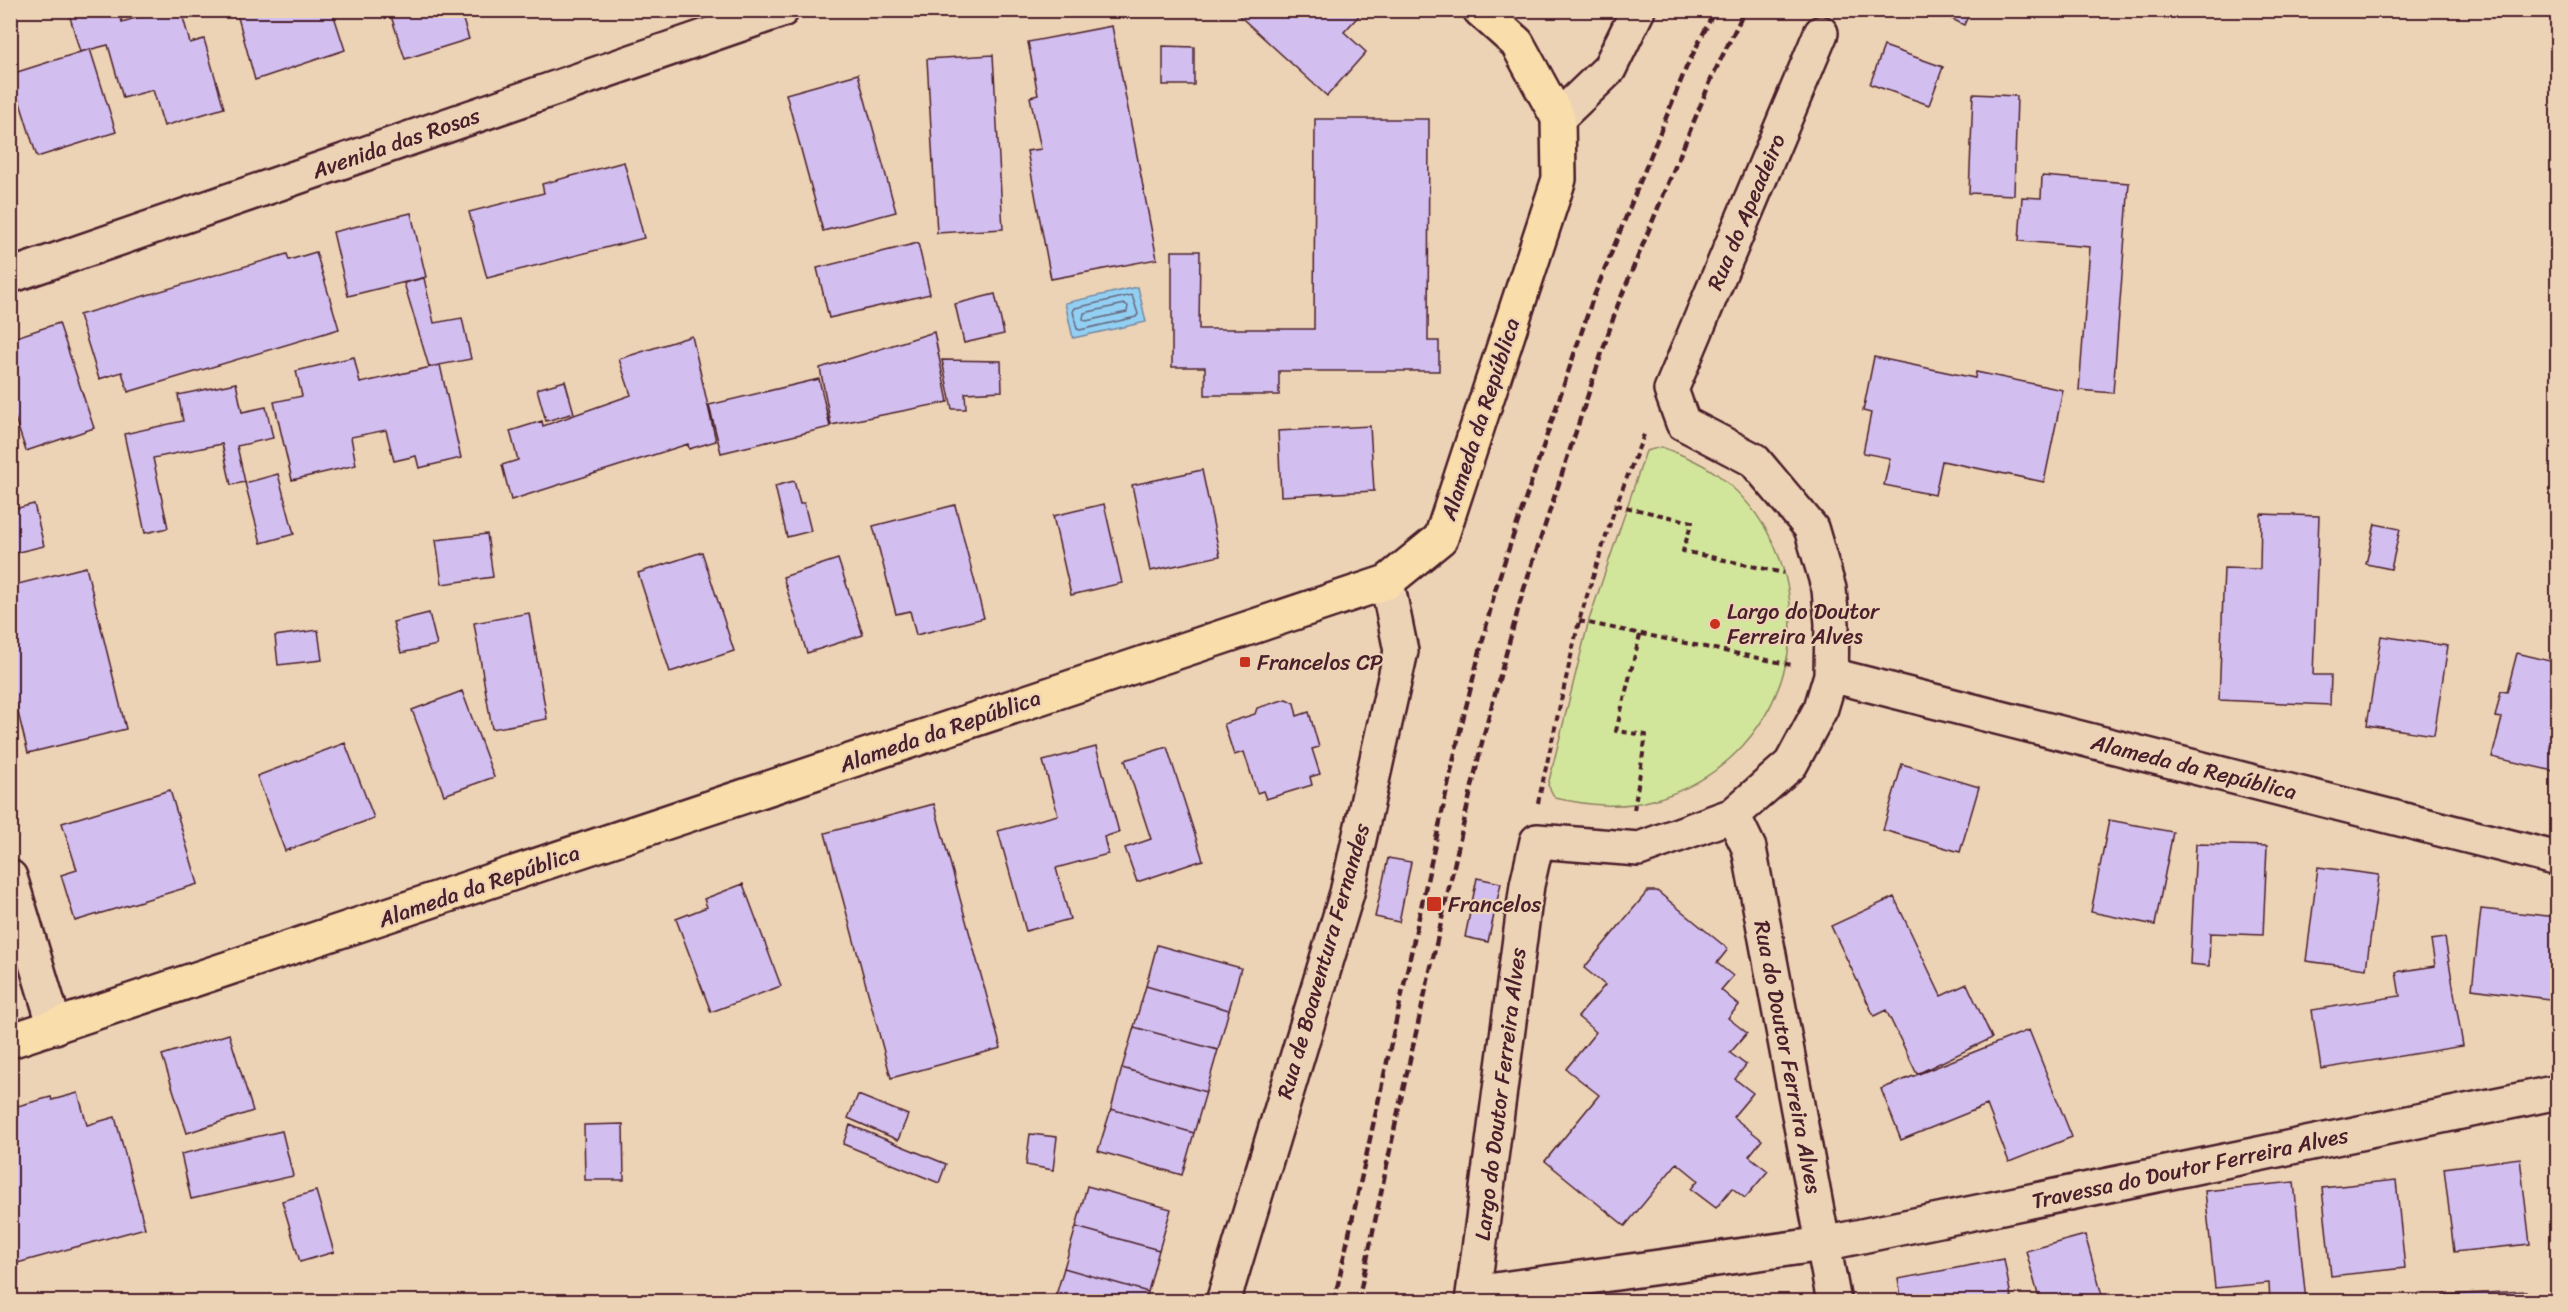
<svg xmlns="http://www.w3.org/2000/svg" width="2568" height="1312" font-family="Sriracha,sans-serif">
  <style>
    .green { fill: #d2e69b; stroke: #8e8263; stroke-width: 1.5 }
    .water { fill: #92d0f3; stroke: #7589a3; stroke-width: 1.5 }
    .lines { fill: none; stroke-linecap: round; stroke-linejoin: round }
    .shore { stroke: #67667b; stroke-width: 1.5 }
    .building { fill: #d2bfef; stroke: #4a1f2b; stroke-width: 1.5 }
    .minor-casing { stroke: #4a1f2b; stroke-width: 38 }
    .major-casing { stroke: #4a1f2b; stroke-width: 38 }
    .path { stroke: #4a1f2b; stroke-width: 4; stroke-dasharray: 6 4.5; stroke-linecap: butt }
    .minor { stroke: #edd3b5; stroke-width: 33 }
    .major { stroke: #f9deab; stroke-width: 33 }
    .rail { stroke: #4a1f2b; stroke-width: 4.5; stroke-dasharray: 9 4.5; stroke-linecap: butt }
    .poi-dot { fill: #c8321e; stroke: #edd3b5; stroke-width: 2 }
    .labels { text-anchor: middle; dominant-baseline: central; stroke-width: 4.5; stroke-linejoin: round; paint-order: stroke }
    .street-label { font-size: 22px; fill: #4a1f2b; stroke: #edd3b5 }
    .poi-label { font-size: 22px; fill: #4a1f2b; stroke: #edd3b5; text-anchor: start }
  </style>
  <rect width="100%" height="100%" fill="#edd3b5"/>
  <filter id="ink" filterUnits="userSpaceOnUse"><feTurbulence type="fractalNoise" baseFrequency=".0167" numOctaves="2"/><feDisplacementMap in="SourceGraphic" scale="12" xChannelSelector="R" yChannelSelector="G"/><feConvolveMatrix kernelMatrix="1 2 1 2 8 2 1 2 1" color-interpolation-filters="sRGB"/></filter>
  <g filter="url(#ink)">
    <path class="green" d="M1661,447C1681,454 1701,462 1718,475C1840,570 1802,759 1653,800C1620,809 1587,805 1555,798L1548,785L1589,620L1646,451Z"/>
    <path class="water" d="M1138,287L1146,322L1073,338L1065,303Z"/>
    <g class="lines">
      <path class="shore" d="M1132,295L1138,314L1136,317L1080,330L1077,329L1073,311L1075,308Z
        M1125,304L1128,306L1127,312L1086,321L1083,319L1084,313Z"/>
    </g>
    <path class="building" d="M68,10H119L122,22L162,10H181L190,43L204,39L224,108L164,126L153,90L123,98L108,45L80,52Z
      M236,10H332L345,50L255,80Z
      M389,10H460L469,39L405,59Z
      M1233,10H1364L1344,32L1366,52L1327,96Z
      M1934,10H1971L1964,25Z
      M1112,26L1157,259L1051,279L1027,151L1041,149L1030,97L1038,95L1028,42Z
      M1163,46L1194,47V85H1163Z
      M1884,46L1943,67L1929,105L1870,84Z
      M90,49L116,132L37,157L11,74Z
      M993,55L1003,229L937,233L927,59Z
      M858,74L896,212L823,231L786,94Z
      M1973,94L2017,96L2014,195L1969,193Z
      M1315,119H1429L1428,341H1439V371H1279V395H1205V367H1172V251H1200L1199,329H1314Z
      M624,162L644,238L487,278L469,212L544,193L542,184Z
      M2042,176L2129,183L2113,393L2079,390L2090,247L2019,241L2022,197L2041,198Z
      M411,213L426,277L348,296L333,232Z
      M918,243L930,294L829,318L817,268Z
      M316,252L339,329L128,392L122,372L99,379L79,315L287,254L289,260Z
      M424,278L434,323L462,318L471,359L429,367L404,283Z
      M995,294L1004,334L964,343L955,304Z
      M59,323L94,428L26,451L10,403V339Z
      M934,332L948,402L831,425L820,368Z
      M692,336L716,441L689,449L688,444L511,500L502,465L518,460L510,431L542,421L543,426L631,395L619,359Z
      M354,357L360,383L440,365L461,458L419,468L416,456L394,461L386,430L351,437L356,465L292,480L274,402L302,396L296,371Z
      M1874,357L1975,378L1976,372L2063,390L2044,482L1942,461L1935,495L1884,485L1890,458L1863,453L1871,413L1863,411Z
      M942,360L1001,361L1002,391L965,393L966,409H952Z
      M819,379L830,427L721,453L709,405Z
      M565,381L574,413L546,421L537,389Z
      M236,383L242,412L266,407L273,438L237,446L245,482L231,485L222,444L153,458L168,528L145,533L124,434L183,421L178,395Z
      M1370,426L1374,491L1281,496L1278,431Z
      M1202,470L1220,556L1150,571L1132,485Z
      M278,474L294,534L261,543L245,483Z
      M794,481L800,504L804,503L811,531L787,537L775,486Z
      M34,504L44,546L10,554V510Z
      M1104,504L1122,583L1071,595L1053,516Z
      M955,505L984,618L916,635L910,611L896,614L873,526Z
      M2261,514L2319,516L2313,675H2331L2330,705L2219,700L2224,568L2260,569Z
      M2375,524L2400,529L2391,569L2366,564Z
      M487,534L493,577L442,584L436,540Z
      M702,552L734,651L670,672L638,573Z
      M838,559L863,635L807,653L783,577Z
      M86,567L126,729L28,753L10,680V586Z
      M429,613L437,645L401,653L393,622Z
      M529,613L547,719L492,729L474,623Z
      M318,630L322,660L278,665L275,636Z
      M2381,636L2448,646L2434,735L2367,725Z
      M2517,653L2558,663V772L2492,757L2502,718L2495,717L2501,691L2507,692Z
      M462,691L494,777L444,795L412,710Z
      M1286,699L1294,703L1297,716L1309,712L1319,747L1312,749L1320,774L1310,777L1312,785L1266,799L1263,791L1257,793L1244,752L1234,755L1224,724L1255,714L1257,708Z
      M345,743L374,818L285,851L257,776Z
      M1096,747L1119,832L1104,837L1108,854L1056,868L1070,919L1026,931L998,831L1058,815L1043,761Z
      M1167,747L1203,860L1137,882L1125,848L1151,839L1125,760Z
      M1902,764L1979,787L1960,852L1883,830Z
      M170,790L198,884L75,921L61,875L77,870L62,823Z
      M934,804L1001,1048L891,1078L825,833Z
      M2109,820L2173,832L2155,925L2091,912Z
      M2196,844L2267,846L2263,935L2210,933L2209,966L2190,964Z
      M1388,858L1411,862L1399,922L1375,917Z
      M2318,867L2379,875L2366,969L2306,961Z
      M1477,878L1501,883L1488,942L1465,937Z
      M743,884L781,986L711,1012L676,919L707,907L704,899Z
      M1648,891H1657L1728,949L1717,963L1733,976L1721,990L1739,1005L1728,1018L1747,1033L1730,1053L1746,1065L1735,1079L1753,1093L1733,1117L1762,1140L1749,1156L1768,1171L1745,1198L1732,1188L1716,1208L1691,1189L1698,1180L1677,1163L1625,1226L1545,1161L1599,1095L1566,1069L1596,1032L1578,1017L1605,985L1584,968Z
      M1894,897L1941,996L1967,984L1992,1038L1917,1074L1886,1010L1874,1016L1831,926Z
      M2481,909L2558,917L2557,1000L2472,989Z
      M2445,938L2463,1046L2321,1069L2312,1010L2400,996L2396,972L2435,966L2431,940Z
      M1157,945L1241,968L1229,1010L1146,986Z
      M1146,986L1229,1010L1218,1050L1134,1027Z
      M1134,1027L1218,1050L1206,1092L1122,1068Z
      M2029,1030L2072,1137L2009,1162L1987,1105L1901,1140L1881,1089Z
      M229,1034L253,1111L187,1133L162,1055Z
      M1122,1068L1206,1092L1194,1133L1111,1109Z
      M78,1093L87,1125L115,1117L145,1228L10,1265V1108L51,1097L52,1100Z
      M858,1095L908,1115L898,1140L848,1118Z
      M1111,1109L1194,1133L1182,1175L1098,1151Z
      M623,1124L624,1180H585L584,1125Z
      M850,1125L946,1164L939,1183L843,1144Z
      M282,1131L293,1176L191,1199L181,1154Z
      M1030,1134L1057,1137L1053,1170L1026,1165Z
      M2520,1158L2530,1244L2454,1252L2444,1168Z
      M2396,1180L2405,1268L2331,1276L2322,1188Z
      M2294,1182L2306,1302H2270L2269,1283L2215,1288L2205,1191Z
      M1087,1186L1171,1209L1159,1250L1076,1227Z
      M316,1191L334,1252L300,1262L282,1201Z
      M1076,1227L1159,1250L1148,1292L1064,1268Z
      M2085,1235L2104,1302H2040L2026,1251Z
      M2004,1259L2012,1302H1902L1898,1279Z
      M1064,1268L1148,1292L1145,1302H1054Z
      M2526,1291V1302H2443V1295Z"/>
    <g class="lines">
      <g class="minor-casing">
        <path id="minor" d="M1558,118L1609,69L1638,10
          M10,276L782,10
          M1831,675L2558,859
          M1733,815L1749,848L1834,1302
          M10,877L55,1027
          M1474,1293L1823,1244L2558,1092
          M1223,1302L1347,893L1401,651L1387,582
          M1472,1302L1527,885L1537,841L1639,849L1733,815L1791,764L1821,708L1831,675L1832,624L1829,589L1811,528L1754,460L1683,423L1671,390L1821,33"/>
      </g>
      <g class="major-casing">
        <path id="major" d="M10,1041L1387,582L1441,538L1559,179L1558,118L1517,43L1480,10"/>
      </g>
      <path class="path" d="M1616,505L1692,522L1683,551L1784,573
        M1579,621L1792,665
        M1538,803L1579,621L1616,505L1645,432
        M1634,810L1646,735L1616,731L1640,635"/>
      <use href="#minor" class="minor"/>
      <use href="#major" class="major"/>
      <path class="rail" d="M1334,1302L1460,731L1496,587L1592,301L1686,68L1715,10
        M1358,1302L1398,1112L1483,738L1522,595L1617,307L1713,75L1745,10"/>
    </g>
  </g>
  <g class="poi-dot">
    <circle cx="1715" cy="624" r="6"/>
    <rect x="1239" y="656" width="12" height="12" rx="3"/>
    <rect x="1426" y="896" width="16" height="16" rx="3"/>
  </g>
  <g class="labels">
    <g class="street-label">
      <text transform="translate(396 143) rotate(-19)">Avenida das Rosas</text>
      <text transform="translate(1746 212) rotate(-67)">Rua do Apeadeiro</text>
      <text transform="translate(1480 419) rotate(-72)">Alameda da República</text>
      <text transform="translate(940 731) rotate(-19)">Alameda da República</text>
      <text transform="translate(2194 767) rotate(14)">Alameda da República</text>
      <text transform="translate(479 886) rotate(-19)">Alameda da República</text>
      <text transform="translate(1323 961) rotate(-74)">Rua de Boaventura Fernandes</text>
      <text transform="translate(1788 1057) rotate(79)">Rua do Doutor Ferreira Alves</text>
      <text transform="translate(1500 1094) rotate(-83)">Largo do Doutor Ferreira Alves</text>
      <text transform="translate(2190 1168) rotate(-12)">Travessa do Doutor Ferreira Alves</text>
    </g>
    <g class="poi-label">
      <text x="1727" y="611">Largo do Doutor<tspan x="1727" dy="25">Ferreira Alves</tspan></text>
      <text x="1257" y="662">Francelos CP</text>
      <text x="1448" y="904">Francelos</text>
    </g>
  </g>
  <rect width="2568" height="1312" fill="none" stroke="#edd3b5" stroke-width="36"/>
  <rect x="18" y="18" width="2532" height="1276" fill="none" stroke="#4a1f2b" stroke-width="2" filter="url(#ink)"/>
</svg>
